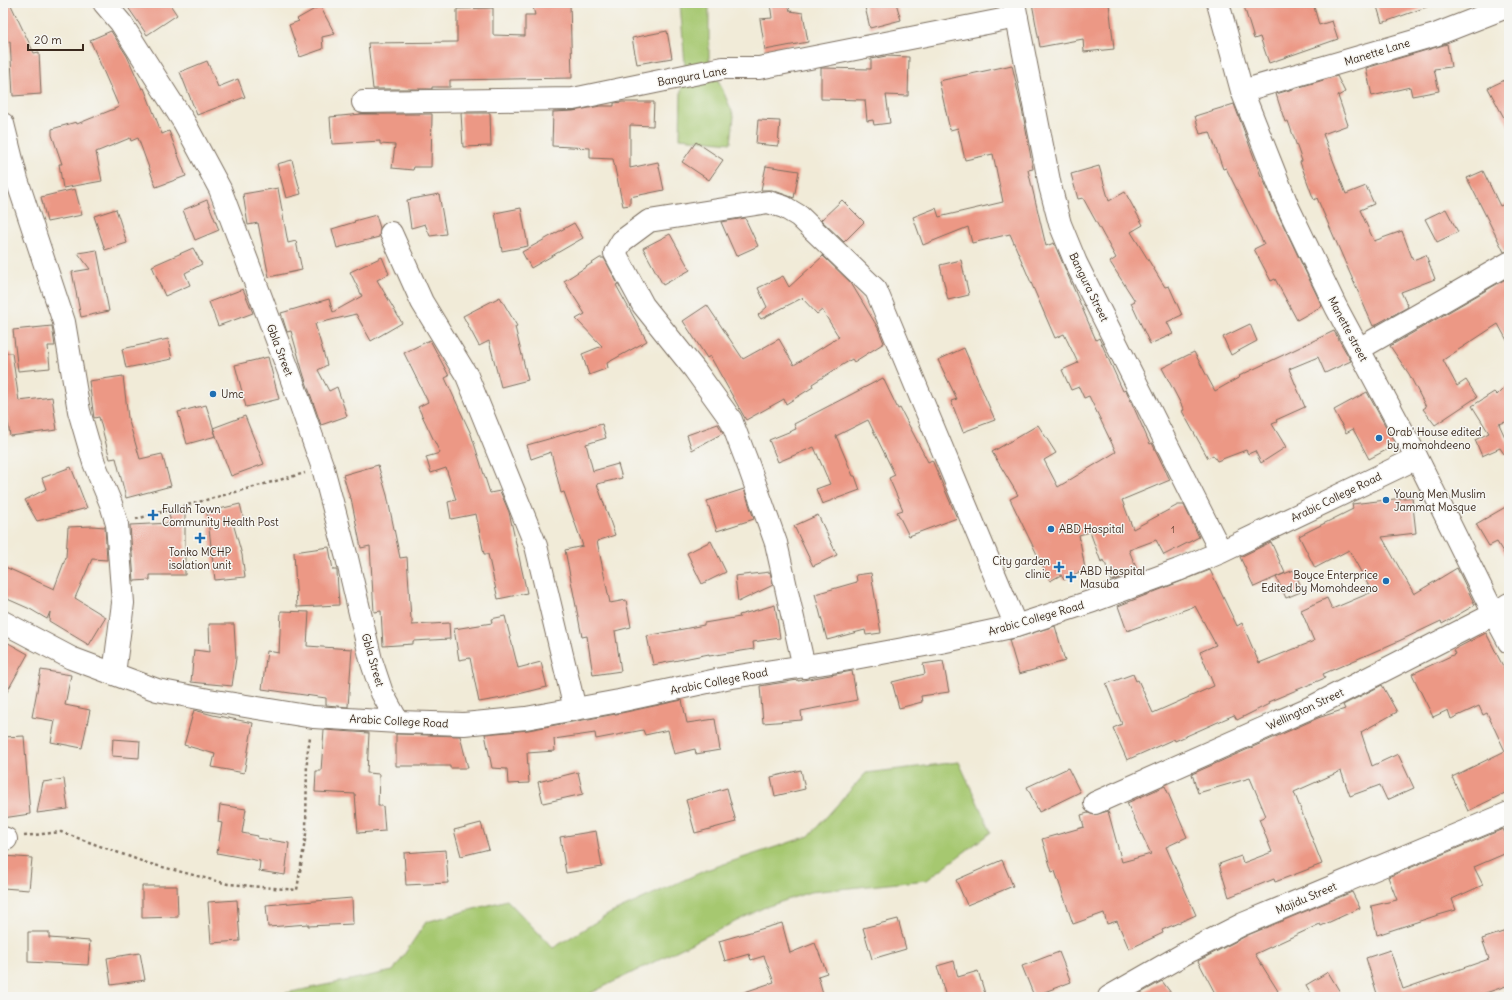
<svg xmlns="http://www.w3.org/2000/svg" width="1512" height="1000" font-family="Delius,sans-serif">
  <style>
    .green { fill: #a6c870; stroke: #707947 }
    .building { fill: #ec9885 }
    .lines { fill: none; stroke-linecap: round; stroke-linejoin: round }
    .minor-casing { stroke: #7b6e5f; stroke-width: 24 }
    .path { stroke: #7b6e5f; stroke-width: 2.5; stroke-dasharray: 3 3; stroke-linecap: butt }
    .minor { stroke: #fff; stroke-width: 22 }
    .poi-dot { fill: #1f6fb2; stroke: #f6f6f2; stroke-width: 1.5 }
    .labels { text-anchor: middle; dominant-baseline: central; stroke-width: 3; stroke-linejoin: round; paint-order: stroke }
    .number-label { font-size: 9px; fill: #674638 }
    .street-label { font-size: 11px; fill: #3b2a1e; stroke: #f6f6f2 }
    .poi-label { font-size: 11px; fill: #3b2a1e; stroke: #f6f6f2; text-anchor: start }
  </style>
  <rect width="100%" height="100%" fill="#f6f6f2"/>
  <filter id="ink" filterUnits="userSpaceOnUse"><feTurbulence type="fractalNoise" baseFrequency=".025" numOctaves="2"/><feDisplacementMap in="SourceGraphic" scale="8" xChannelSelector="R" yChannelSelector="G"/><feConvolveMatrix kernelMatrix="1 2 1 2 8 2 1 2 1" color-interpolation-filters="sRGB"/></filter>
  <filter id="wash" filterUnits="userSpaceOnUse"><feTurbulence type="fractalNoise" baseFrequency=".012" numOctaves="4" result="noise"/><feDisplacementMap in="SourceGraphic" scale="16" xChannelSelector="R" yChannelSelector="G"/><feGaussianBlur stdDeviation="0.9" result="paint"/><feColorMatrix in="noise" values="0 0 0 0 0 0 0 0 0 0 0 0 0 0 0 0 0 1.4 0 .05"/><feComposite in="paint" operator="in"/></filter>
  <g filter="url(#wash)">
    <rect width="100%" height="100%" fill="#f1ebd8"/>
    <path class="green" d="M680,3H709V59L734,116L731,143L680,138L681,92L685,65Z
      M959,762L991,832L927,880L810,892L763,908L583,997H267L393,971L426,922L507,900L553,948L609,914L706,870L809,836L866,773Z"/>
    <g id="blocks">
      <path class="building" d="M3,3H10L34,53L39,52L41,94L13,96L10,41L3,44Z
        M125,3H169L177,15L147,35Z
        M552,3H570L572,78L450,80V87H432V89H373L368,43L457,42V9L493,8V35L525,36V15H535L533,7Z
        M770,3H788L790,11L803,13L808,42L765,50L760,19L772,18Z
        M864,3H896L901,20L870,28Z
        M1032,3H1109L1114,49L1084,52L1083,39L1040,47Z
        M1243,3H1313L1319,25L1332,21L1338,39L1269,63L1260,37L1254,39Z
        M1376,3H1431L1432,5L1382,23Z
        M320,6L335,34L322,37L323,49L300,57L289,25L299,21L297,19Z
        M111,31L127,56L142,89L144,88L162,134L169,131L186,176L156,187L138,138L131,141L130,138L96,152L102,181L63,188L59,164H62L52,135V129L76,122L77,124L119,107L90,40Z
        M667,31L672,58L637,64L632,38Z
        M1447,44L1451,67L1434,69L1439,91L1412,96L1410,87L1372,96L1366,68Z
        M886,56L909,57L908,96L886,95L890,123L874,125L873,120L867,121L865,100L821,99V68L871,69V59Z
        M207,61L218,87L238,79L245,97L197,115L180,72Z
        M1012,65L1023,114L1033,169L1028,170L1046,246L1054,243L1096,340L1099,338L1123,391L1126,390L1150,444L1152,443L1170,480L1122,500L1133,529L1178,505H1184L1199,537L1164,555L1156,540L1129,550L1137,570L1112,581L1104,560L1101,562L1090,532L1079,535L1085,569L1064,580L1061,575L1050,581L1010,499L1018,495L992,452L1038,425L1056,453L1044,460L1058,487L1116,452L1089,396L1084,398L1079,387L1071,390L1062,370L1078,363L1064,334L1055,338L1010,234L972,243L968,227L923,245L913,217L936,208L939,217L1003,202L993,154L965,160L958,128L950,130L939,81Z
        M1337,76L1345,92L1338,96L1348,125L1323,134L1346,194L1366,186L1374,204L1360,210L1374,241L1402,231L1413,260L1426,255L1435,279L1401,292L1408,307L1373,326L1317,198L1314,200L1300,162L1302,161L1288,121L1285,122L1276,94Z
        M1509,78V127L1488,88Z
        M623,102H654L653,126L630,125V168L658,162L664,190L630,197V205L623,206L613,159L590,158V148L552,146L553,112L573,111L600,106H614V103Z
        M1234,104L1261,176H1262L1277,212L1322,306L1297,320L1275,279L1271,281L1254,249L1264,244L1226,168L1223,169L1210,132L1200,134L1195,116Z
        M461,113H490L491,146L463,147Z
        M362,114H432L431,167H414L413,170L392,168L395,145L380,144V141L332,144L330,117Z
        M758,120L780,121L778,146L756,144Z
        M696,142L723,160L709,180L682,162Z
        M292,160L301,194L286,198L277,164Z
        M766,166L799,171L794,198L772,190H761Z
        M1099,166L1109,201L1125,192L1143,225L1131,232L1165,287L1169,286L1182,315L1167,322L1173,334L1150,344L1131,303L1135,301L1110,262L1116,258L1083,198L1078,199L1071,174Z
        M1483,171L1500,206L1509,202V251L1504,252L1467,178Z
        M278,188L288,243L296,241L302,270L269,277L258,223L248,225L243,194Z
        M75,189L82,215L47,222L41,197Z
        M439,194L446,234L430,236L425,224L411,228L407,200Z
        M207,200L219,230L195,240L183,210Z
        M842,200L864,222L844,242L821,220Z
        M521,208L528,246L502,251L495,213Z
        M116,209L127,243L105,250L94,216Z
        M1446,209L1458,232L1437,242L1425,219Z
        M376,215L380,228L379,237L337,248L332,229L355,222L354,221Z
        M745,218L758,246L736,256L721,222Z
        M574,223L583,238L531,268L522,252Z
        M670,234L690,270L663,285L643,248Z
        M193,248L202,264L185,273L190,285L165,296L152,266Z
        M97,250L109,311L81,317L72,272L90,269L78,253Z
        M823,256L851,283L878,328L884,343L854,362L852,359L812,384L813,387L786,404L784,399L746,420L710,356L707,358L683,321L707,305L743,359L779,339L794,365L839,337L822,310L817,314L802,298L761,319L758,315L767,307L758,288L783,276L789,287Z
        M382,257L389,274L377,280L402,323L371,341L356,314L315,324L327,365L318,370L329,391L337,387L347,416L321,425L304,376L291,331L287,332L281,313L329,299L333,312L362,296L350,272Z
        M600,258H604L618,284L616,285L647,341L607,363L608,368L589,375L582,354L602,346L576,319L585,314L564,281Z
        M961,260L969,295L948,300L940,265Z
        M1509,277V344L1498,324L1443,360L1457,386L1466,380L1477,397L1435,425L1423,409L1426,407L1409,374L1390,346Z
        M243,289L253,313L218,326L209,302Z
        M500,297L517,326L515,327L528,380L501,387L489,341L479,346L463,316Z
        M1250,324L1257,341L1231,355L1223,337Z
        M52,326L55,346H48L50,368L18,371L13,330Z
        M1334,331L1351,361L1325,373L1318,357L1289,369L1305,407L1276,420L1277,422L1272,424L1286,447L1261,463L1255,451L1248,454L1246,450L1217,461L1213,455L1208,458L1182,411L1184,410L1162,368L1194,352L1215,391L1240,377L1239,376Z
        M168,339L172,359L126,368L122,349Z
        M430,340L449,376L445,378L471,434L490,493L500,491L509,512L527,593L498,599L488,554H484L476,514L451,519L448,502L456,500L446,468L431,473L426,457L440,453L418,407L428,402L404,353Z
        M964,348L995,420L963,432L951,401L957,399L938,360Z
        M3,353H12L19,401L52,397L57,430L10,436L3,389Z
        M268,357L279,399L246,407L235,365Z
        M123,376L128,418L140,459L162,454L171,486L126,498L116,458L110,459L99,417L94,418L89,381Z
        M883,378L898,409L900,408L928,462L932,460L957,518L909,536L897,512L903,510L889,478L895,475L868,420L836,436L853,476H855L860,490L822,504L816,489L830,484L814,447L778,462L769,440L796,429L794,424Z
        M1509,383V421L1499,424L1509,446V452L1504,454L1500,448L1482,456L1475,440L1489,433L1472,406L1494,392L1497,395Z
        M1367,392L1396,445L1369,459L1353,429L1346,433L1334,410Z
        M206,405L216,436L187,444L178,412Z
        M245,416L264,464L231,476L213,428Z
        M602,424L606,438L586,444L593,471L618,464L622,478L597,484L615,535L597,541L610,603L626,600L631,627L615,631L621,671L593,675L587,636L582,637L565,550L583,546L564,492L561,493L551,452L531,459L527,445Z
        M718,424L723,433L692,450L687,435Z
        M378,465L387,495L400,558L407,557L411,619H412V625L449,623L450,639L413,641V644L383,646L381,611L374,612L370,546L361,548L351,498H350L343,475Z
        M71,467L87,508L37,521L25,500L46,489L42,478Z
        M744,489L754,519L717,531L707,501Z
        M1412,497L1416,533L1382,537L1414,594L1457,568L1475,605L1442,624L1441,621L1401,640L1323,674L1325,678L1268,702L1269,704L1237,720L1234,715L1175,741L1174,739L1127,760L1113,728L1122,724L1106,684L1133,674L1136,681L1138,680L1153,713L1214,686L1200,652L1216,645L1195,606L1127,631L1118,606L1210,570L1237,626L1242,623L1259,663L1314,641L1301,610L1327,598L1332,609L1372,592L1349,550L1315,568L1299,536L1353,509L1352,504Z
        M240,504L244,520L233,523L242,555L245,577L215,580L207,512Z
        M1509,505V562L1497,542L1489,546L1476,524Z
        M185,510V575H150V580L134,581L130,525L171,523L169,514Z
        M818,515L837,555L813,566L794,526Z
        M92,526L105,527L107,560L92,559L75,598L106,617L89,645L49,621L50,612L47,619L30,609L3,597V566L54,589L66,557L68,527Z
        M711,541L726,572L702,584L687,553Z
        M1271,542L1285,573L1254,587L1240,557Z
        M329,547L333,570H337V572L339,605L297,607L294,552Z
        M1294,570L1303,591L1286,598L1276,577Z
        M770,572L773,585L738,602L735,576Z
        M871,573L881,633L866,635L865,630L827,640L815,594L857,582L856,575Z
        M775,605L780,638L753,642L754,649L709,656V654L653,665L647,636L704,625V623L740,617L739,615Z
        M281,611L309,612L307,646L352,649L348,707L326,705V698L262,689L267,651L279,653Z
        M505,616L518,668L541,662L547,687L502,698L479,702L470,658L459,660L454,629L492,623L491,619Z
        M209,624H234L236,658L232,686L191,682L194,650L210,652Z
        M1055,626L1065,661L1019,674L1009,640Z
        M1486,633L1504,668L1509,665V791L1468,811L1452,777L1505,751L1487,713L1483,715L1479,706L1451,719L1448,710L1433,717L1412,674L1455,654L1453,650Z
        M3,640L28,654L3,699Z
        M943,661L949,692L921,696L922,702L899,708L892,682L925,674L923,664Z
        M41,670L71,675L65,705L90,710L82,748L51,742L55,721L32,717Z
        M852,671L857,700L801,711L802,720L763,723L760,686L798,680V681Z
        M1382,685L1397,712L1361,732L1372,766L1398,754L1414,788L1387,800L1380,785L1350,796L1341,771L1294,792L1322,864L1275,882L1274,879L1229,897L1219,864L1241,856L1243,863L1272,852L1259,819L1266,816L1250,778L1198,793L1192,774L1318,718L1345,709L1343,705Z
        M682,700L687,723L715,719L720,750L696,754L695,749L674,754L668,730L645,735L643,730L596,739L595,733L554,739L555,751L527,753L529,783L508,784L507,769L492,768L485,734L528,730L621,713Z
        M194,710L213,715L253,723L244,773L212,767L215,754L184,745Z
        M324,730L369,733L367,773L379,774L378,806H383L385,831L358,833L355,794L315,792L316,771H321Z
        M396,734L460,736L468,768H450V766H396Z
        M24,736L30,814L3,818V783H4L3,737Z
        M113,739L140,741L139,758L112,756Z
        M1068,768L1080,792L1039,812L1027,787Z
        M801,770L805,789L775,796L771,777Z
        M578,772L583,794L543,803L538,782Z
        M64,779L68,809L37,813L43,782Z
        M1165,786L1187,837L1166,847L1196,915L1162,930L1163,933L1129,949L1117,921L1107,924L1104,913L1073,924L1055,871L1052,872L1042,839L1084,827L1081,815L1088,813L1094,815L1108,811L1122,862L1151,854L1127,803Z
        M727,788L736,822L695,833L686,800Z
        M220,805L246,809L242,833L258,836L257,838L289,843L285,875L259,871L260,861L217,853L222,823L218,822Z
        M481,823L489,849L461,856L454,830Z
        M1503,829L1509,841V852L1474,867L1483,885L1452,899L1456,910L1435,916L1377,935L1371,906L1397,900L1388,877Z
        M596,831L602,867L566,873L560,837Z
        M446,850L448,883L406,885L404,853Z
        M3,856L32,858L29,890L3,888Z
        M1002,860L1013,886L967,905L956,880Z
        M142,886H177L178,917L142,918Z
        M1352,892L1360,908L1321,926L1320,924L1255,954L1278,991L1269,997H1217L1198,961L1248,935Z
        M352,898L353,924L308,926V924L268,927L266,905Z
        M237,900L240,941L211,943L208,902Z
        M898,919L906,949L872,959L863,928Z
        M782,923L790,953L815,943L827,973L818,976L824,997H736V995L774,982L764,956L751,960L749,954L725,961L719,941Z
        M1509,930V985L1474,997H1378L1366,958L1390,950L1403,989L1489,959L1482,939Z
        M28,932H49V938L90,941L88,965L28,962Z
        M1059,952L1071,982L1034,996L1022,966Z
        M140,953L145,980L111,985L107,958Z
        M954,961L958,977L978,971L986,997H946L937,966Z
        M1328,972L1343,997H1313L1306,985Z
        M1162,981L1174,997H1134Z"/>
    </g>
  </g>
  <g filter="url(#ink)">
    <use href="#blocks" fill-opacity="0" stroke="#7b6e5f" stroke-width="1"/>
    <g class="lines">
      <g class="minor-casing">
        <path id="minor" d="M104,3L121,23L184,122L220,189L288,369L323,468L347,558L371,660L382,693L398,722
          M1014,3L1050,186L1060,224L1076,263L1221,552
          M1218,3L1242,91L1288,207L1336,307L1417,458L1494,614L1509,642
          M1242,91L1435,35L1509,6
          M363,102L573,99L723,68H759L1017,17
          M3,124L17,180L64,322L79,411L94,463L111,504L117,524L123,603L114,674
          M391,233L422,302L467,376L536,546L575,709
          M1359,349L1509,263
          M3,622L71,658L157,690L209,700L313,717L398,722L464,724L526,718L619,701L726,678L844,660L941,642L1016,626L1093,601L1178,570L1221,552L1417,458
          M804,667L776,543L749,467L731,420L695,370L643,305L615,253L622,241L649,221L768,202L784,207L799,216L876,290L1016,626
          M1095,803L1314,706L1494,614L1509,604
          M3,838L6,839
          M1109,997L1184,954L1243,924L1509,813"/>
      </g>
      <path class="path" d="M136,519L305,473
        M24,836L61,832L147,863L228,884L297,890L306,834L307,756L310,737"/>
      <use href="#minor" class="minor"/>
    </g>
  </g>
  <g class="poi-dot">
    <circle cx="213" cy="394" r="4"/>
    <circle cx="1379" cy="438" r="4"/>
    <circle cx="1386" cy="500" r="4"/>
    <path d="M151 509h4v4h4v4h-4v4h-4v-4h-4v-4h4z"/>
    <circle cx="1051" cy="529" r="4"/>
    <path d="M198 532h4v4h4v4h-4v4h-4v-4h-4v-4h4z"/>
    <path d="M1057 561h4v4h4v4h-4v4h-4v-4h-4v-4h4z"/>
    <path d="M1069 571h4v4h4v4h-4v4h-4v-4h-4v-4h4z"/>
    <circle cx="1386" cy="581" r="4"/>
  </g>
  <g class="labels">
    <g class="number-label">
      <text x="1173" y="529">1</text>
    </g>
    <g class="street-label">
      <text transform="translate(1377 52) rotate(-17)">Manette Lane</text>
      <text transform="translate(692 76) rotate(-10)">Bangura Lane</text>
      <text transform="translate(1089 287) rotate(64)">Bangura Street</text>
      <text transform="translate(1348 329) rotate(62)">Manette street</text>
      <text transform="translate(280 350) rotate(69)">Gbla Street</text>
      <text transform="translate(1336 497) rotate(-26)">Arabic College Road</text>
      <text transform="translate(1036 618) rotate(-16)">Arabic College Road</text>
      <text transform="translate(373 660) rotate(74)">Gbla Street</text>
      <text transform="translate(719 681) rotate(-11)">Arabic College Road</text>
      <text transform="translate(1305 709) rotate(-25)">Wellington Street</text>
      <text transform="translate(399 721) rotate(3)">Arabic College Road</text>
      <text transform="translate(1306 898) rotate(-23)">Majidu Street</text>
    </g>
    <g class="poi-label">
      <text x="221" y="394">Umc</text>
      <text x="1387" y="432">Orab' House edited<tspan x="1387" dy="13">by momohdeeno</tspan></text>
      <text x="1394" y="494">Young Men Muslim<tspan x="1394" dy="13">Jammat Mosque</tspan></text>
      <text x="162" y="509">Fullah Town<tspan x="162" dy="13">Community Health Post</tspan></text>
      <text x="1059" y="529">ABD Hospital</text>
      <text x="200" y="552" text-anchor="middle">Tonko MCHP<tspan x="200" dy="13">isolation unit</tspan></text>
      <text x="1050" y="561" text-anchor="end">City garden<tspan x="1050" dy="13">clinic</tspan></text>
      <text x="1080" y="571">ABD Hospital<tspan x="1080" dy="13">Masuba</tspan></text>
      <text x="1378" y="575" text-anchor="end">Boyce Enterprice<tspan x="1378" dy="13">Edited by Momohdeeno</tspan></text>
    </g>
  </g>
  <rect width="1512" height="1000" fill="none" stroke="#f6f6f2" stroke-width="16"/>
  <path d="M28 44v6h55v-6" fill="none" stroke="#3b2a1e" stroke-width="2"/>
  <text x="34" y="44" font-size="12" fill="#3b2a1e" stroke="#f6f6f2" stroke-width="3" paint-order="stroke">20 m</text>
</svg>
